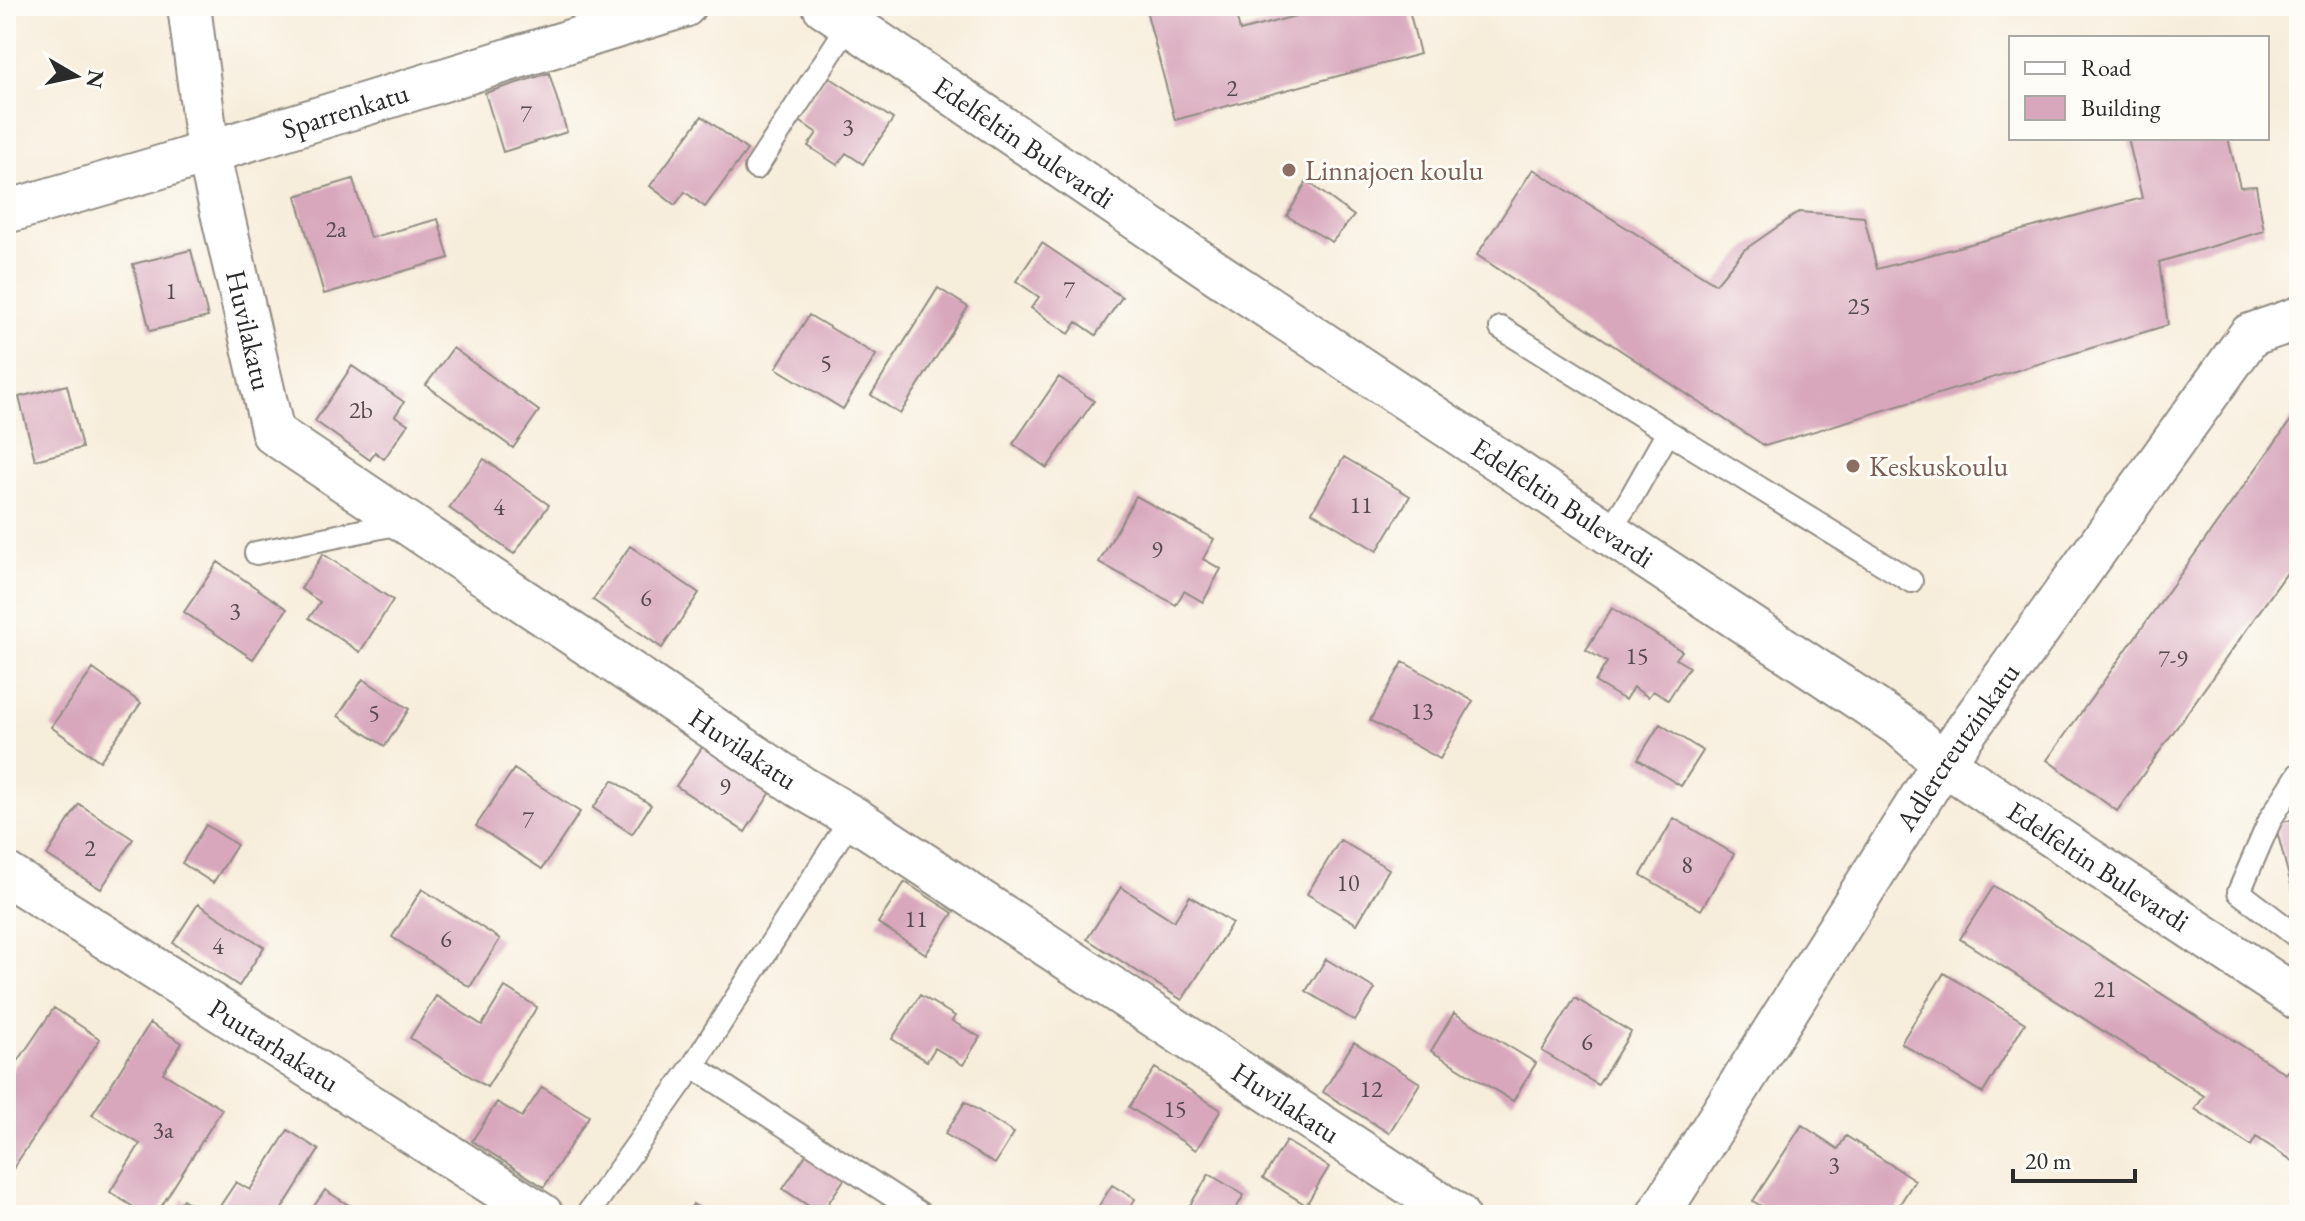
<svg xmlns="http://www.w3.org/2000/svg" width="2305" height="1221" font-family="'EB Garamond',serif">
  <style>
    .building { fill: #d8a7bc }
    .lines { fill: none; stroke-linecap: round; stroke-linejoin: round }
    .service-casing { stroke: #918c83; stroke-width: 26 }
    .minor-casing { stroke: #918c83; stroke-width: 46 }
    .service { stroke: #fff; stroke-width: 22 }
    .minor { stroke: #fff; stroke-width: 42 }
    .education-dot { fill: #8d6e63; stroke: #fdfcf7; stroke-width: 3 }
    .labels { text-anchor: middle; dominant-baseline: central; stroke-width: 6; stroke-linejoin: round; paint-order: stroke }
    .number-label { font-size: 24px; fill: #564a4f }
    .street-label { font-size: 28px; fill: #2b2b2b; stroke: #fdfcf7 }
    .education-label { font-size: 28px; fill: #785e54; stroke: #fdfcf7; text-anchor: start }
  </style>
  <rect width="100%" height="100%" fill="#fdfcf7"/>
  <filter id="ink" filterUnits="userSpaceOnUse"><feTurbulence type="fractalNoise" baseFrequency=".0125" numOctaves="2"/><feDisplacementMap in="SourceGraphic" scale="16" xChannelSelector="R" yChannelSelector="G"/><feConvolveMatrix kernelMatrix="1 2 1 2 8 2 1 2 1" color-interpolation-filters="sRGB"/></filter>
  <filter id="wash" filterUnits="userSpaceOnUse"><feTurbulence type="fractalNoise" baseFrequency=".006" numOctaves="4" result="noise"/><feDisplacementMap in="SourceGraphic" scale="32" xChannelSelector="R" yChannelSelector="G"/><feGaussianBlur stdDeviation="1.8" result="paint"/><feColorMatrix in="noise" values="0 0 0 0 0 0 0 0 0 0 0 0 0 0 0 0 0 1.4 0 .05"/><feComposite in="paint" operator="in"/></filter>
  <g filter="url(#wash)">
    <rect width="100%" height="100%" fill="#f7eddb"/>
    <g id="blocks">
      <path class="building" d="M1145,6H1234L1240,31L1332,6H1408L1420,54L1175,120Z
        M549,73L567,132L503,152L485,93Z
        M826,75L893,119L863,164L846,153L837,165L808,146L817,133L798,120Z
        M702,116L747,150L705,207L685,192L675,205L650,186Z
        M2128,138H2228L2240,187L2256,186L2264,231L2159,262L2168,325L1765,446L1477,255L1533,169L1716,284L1744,250L1799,212L1864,217L1877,269L2142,198Z
        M353,179L370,238L438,219L449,258L324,294L296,196Z
        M1307,181L1354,216L1332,242L1287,216Z
        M1042,243L1122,297L1096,335L1077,322L1069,334L1031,308L1039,297L1016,281Z
        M191,250L208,317L150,331L133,264Z
        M938,288L968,307L900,414L871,395Z
        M809,315L876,355L843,409L776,368Z
        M453,348L539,411L513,448L426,385Z
        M352,366L404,402L395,416L408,424L384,459L375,452L370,460L315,421Z
        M1059,377L1094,401L1047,468L1013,444Z
        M67,385L82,448L35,460L19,397Z
        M2299,409V556L2117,811L2047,760Z
        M1344,457L1410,496L1377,551L1312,512Z
        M484,459L549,505L514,554L449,508Z
        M1136,496L1214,539L1203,559L1221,569L1203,602L1184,591L1176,605L1099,562Z
        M630,546L699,593L662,648L593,600Z
        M323,554L393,600L360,652L309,618L320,602L301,589Z
        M218,562L287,609L253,659L184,612Z
        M1612,608L1682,651L1676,659L1689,667L1668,700L1653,691L1648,697L1633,687L1625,700L1595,682L1607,662L1586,650Z
        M1403,662L1473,701L1440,759L1370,720Z
        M93,669L141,703L100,761L51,727Z
        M363,679L409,709L385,746L338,716Z
        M1660,724L1703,751L1681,786L1638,759Z
        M707,740L775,786L745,832L676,786Z
        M514,769L580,812L542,869L476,826Z
        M613,780L651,805L632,834L593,808Z
        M79,804L133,839L101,889L47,855Z
        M1674,818L1734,854L1701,910L1641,875Z
        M2299,818V911H2298L2275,824Z
        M206,825L237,845L213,883L182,863Z
        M1340,840L1389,869L1357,924L1307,894Z
        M905,882L953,913L926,954L878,923Z
        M1994,886L2286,1074L2293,1064L2299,1068V1165L2256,1137L2251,1146L2195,1109L2204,1096L1960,939Z
        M1121,887L1174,921L1190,896L1232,923L1182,1000L1087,939Z
        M422,889L500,939L470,987L392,937Z
        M198,904L264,947L239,986L173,943Z
        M1326,959L1375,989L1355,1021L1306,991Z
        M1944,973L2025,1023L1983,1093L1901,1043Z
        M505,987L537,1007L487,1087L410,1038L436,996L482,1025Z
        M920,995L955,1016L952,1021L980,1037L963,1065L935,1048L927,1061L892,1039Z
        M1575,998L1631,1032L1598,1085L1542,1051Z
        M54,1008L100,1039L6,1179V1079Z
        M1454,1013L1536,1063L1513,1101L1431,1051Z
        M150,1023L182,1043L163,1073L222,1109L156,1215H146L110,1192L140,1144L92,1115Z
        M1354,1042L1420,1083L1389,1133L1323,1092Z
        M1155,1068L1221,1110L1196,1150L1129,1107Z
        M542,1087L589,1116L544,1187L472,1141L497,1102L522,1117Z
        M965,1102L1014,1133L995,1164L945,1134Z
        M1802,1125L1838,1149L1846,1136L1915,1180L1893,1215H1849L1842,1211L1839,1215H1775L1753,1201Z
        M288,1130L319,1150L278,1215H214L236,1182L250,1190Z
        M1286,1141L1329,1167L1306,1205L1263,1178Z
        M807,1153L845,1178L821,1214L783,1189Z
        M1209,1174L1244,1195L1232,1215H1184Z
        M1112,1185L1135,1199L1125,1215H1093Z
        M325,1190L364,1215H308Z
        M183,1199L208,1215H172Z
        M693,1204L710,1215H686Z"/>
    </g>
  </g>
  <g filter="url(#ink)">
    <use href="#blocks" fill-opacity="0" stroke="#918c83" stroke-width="2"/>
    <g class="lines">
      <g class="service-casing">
        <path id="service" d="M756,168L850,23
          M1501,328L1668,432L1629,501L1608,532
          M1668,432L1911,581
          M256,553L405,522
          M2299,774L2271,818L2239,892L2299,938
          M693,1066L922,1215
          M587,1215L693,1066L852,817"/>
      </g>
      <g class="minor-casing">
        <g id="minor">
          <path id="s1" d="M189,6L208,152L273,433L801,787L852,817L1457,1215"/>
          <path id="s2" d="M824,6L1221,276L1902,727L1943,763L2299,999"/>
          <path id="s3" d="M6,212L154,169L684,6"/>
          <path id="s4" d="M6,874L542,1215"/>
          <path id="s5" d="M1658,1215L1943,763L2250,335L2299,318"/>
        </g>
      </g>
      <use href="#service" class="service"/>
      <use href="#minor" class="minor"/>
    </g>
  </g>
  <g class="education-dot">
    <circle cx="1289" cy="170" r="8"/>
    <circle cx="1853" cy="466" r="8"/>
  </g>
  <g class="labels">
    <g class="number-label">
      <text x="1232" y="87">2</text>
      <text x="526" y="113">7</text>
      <text x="848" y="126">3</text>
      <text x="336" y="228">2a</text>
      <text x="1069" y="289">7</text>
      <text x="171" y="290">1</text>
      <text x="1859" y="305">25</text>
      <text x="826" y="362">5</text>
      <text x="361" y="409">2b</text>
      <text x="1361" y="504">11</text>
      <text x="499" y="506">4</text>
      <text x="1157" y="549">9</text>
      <text x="646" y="597">6</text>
      <text x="235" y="610">3</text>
      <text x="1637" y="655">15</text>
      <text x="2173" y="658">7-9</text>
      <text x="1422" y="710">13</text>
      <text x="374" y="712">5</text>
      <text x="725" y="786">9</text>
      <text x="528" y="819">7</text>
      <text x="90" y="847">2</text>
      <text x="1687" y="864">8</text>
      <text x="1348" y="882">10</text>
      <text x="916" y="918">11</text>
      <text x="446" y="938">6</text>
      <text x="218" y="945">4</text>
      <text x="2105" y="988">21</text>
      <text x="1587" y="1041">6</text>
      <text x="1371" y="1088">12</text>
      <text x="1175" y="1108">15</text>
      <text x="163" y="1129">3a</text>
      <text x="1834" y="1164">3</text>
    </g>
    <g class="street-label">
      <text stroke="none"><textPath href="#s3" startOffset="354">Sparrenkatu</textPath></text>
      <text stroke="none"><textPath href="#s2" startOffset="242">Edelfeltin Bulevardi</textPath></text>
      <text stroke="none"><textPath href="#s1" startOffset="330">Huvilakatu</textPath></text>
      <text stroke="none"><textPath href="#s2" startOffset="890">Edelfeltin Bulevardi</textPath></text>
      <text stroke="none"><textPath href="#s5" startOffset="556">Adlercreutzinkatu</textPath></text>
      <text stroke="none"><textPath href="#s1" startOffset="1002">Huvilakatu</textPath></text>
      <text stroke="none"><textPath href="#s2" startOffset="1538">Edelfeltin Bulevardi</textPath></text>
      <text stroke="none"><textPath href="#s4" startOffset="318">Puutarhakatu</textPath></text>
      <text stroke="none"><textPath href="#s1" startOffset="1650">Huvilakatu</textPath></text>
    </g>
    <g class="education-label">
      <text x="1305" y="170">Linnajoen koulu</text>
      <text x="1869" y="466">Keskuskoulu</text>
    </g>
  </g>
  <rect width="2305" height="1221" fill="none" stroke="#fdfcf7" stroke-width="32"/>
  <rect x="2009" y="36" width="260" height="104" fill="#fdfcf7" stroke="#a9a8a5" stroke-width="2"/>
  <rect x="2025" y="62" width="40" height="12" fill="#ffffff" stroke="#a9a8a5" stroke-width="2"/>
  <text x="2081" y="76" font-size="24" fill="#2b2b2b">Road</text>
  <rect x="2025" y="96" width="40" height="24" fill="#d8a7bc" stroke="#a9a8a5" stroke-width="2"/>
  <text x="2081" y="116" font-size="24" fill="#2b2b2b">Building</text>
  <g transform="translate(76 76) rotate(99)" stroke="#fdfcf7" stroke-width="6" paint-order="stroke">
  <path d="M0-6L14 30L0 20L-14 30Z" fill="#2b2b2b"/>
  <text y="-12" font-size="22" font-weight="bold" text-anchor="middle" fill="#2b2b2b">N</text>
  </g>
  <path d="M2013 1169v12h122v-12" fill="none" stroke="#2b2b2b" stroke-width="4"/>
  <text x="2025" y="1169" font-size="24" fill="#2b2b2b" stroke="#fdfcf7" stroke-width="6" paint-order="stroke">20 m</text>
</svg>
